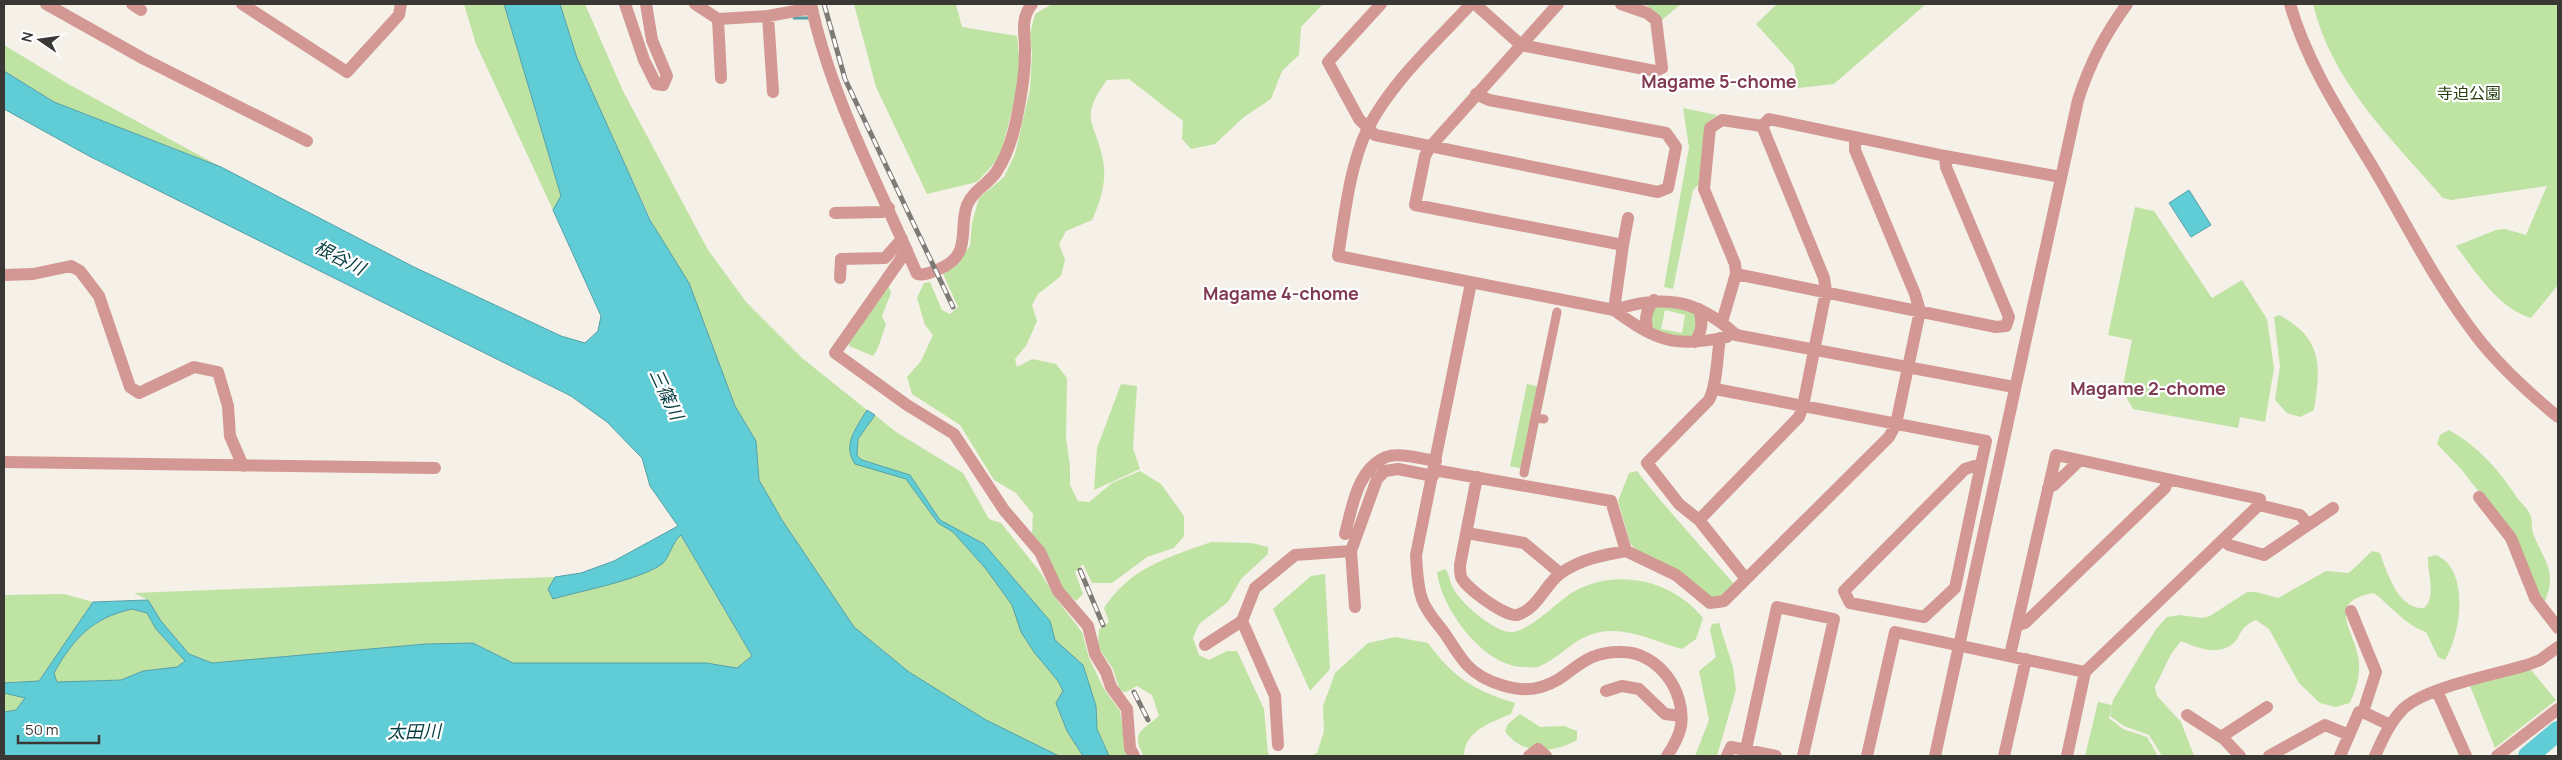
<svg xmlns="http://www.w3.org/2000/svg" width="2562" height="760" font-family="Manrope,'Noto Sans JP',sans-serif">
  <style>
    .green { fill: #bfe3a3; fill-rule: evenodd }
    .water { fill: #60ccd6; stroke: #55a0a6; fill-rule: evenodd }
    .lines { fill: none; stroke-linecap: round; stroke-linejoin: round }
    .stream { stroke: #55a0a6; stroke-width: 3 }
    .river { stroke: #60ccd6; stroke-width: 20 }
    .pedestrian { stroke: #d39893; stroke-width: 9 }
    .minor { stroke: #d39893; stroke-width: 12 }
    .tertiary { stroke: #d39893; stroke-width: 12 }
    .rail-casing { stroke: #7e7b76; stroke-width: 5 }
    .rail { stroke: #fff; stroke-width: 3; stroke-dasharray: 9; stroke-linecap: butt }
    .labels { text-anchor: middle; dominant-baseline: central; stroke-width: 4.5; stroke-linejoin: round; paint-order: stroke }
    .park-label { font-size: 16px; fill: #294111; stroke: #fff }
    .neighbourhood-label { font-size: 18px; font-weight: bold; fill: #803a52; stroke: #fff }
    .water-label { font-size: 18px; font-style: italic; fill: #0a3e42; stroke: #fff }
  </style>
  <rect width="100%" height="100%" fill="#f5f0e8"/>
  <path class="green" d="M464,4H504L561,196L553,210L476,44Z
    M560,4H585L623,91L708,250L747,303L802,358L867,410L853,432L850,456L906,479L938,523L953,532L986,569L1012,605L1021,632L1034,652L1058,681L1063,691L1067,731L1083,756H1059L986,720L909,672L853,627L782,520L759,480L756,441L735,406L713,352L622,158L577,58Z
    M854,4H956L962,27L1017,36L1020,64L1016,94L1000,157L977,182L927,194L876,87Z
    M1052,4H1323L1301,27L1299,55L1282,71L1271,99L1244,117L1215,144L1191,149L1182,139L1183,121L1129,79L1107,80C1078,120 1095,119 1103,160C1107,180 1101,201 1092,220L1066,231L1059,244L1065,260L1061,276L1038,294L1032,305L1037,321L1026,346L1015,359L1017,367L1032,359L1056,364L1067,378L1066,438L1070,466V485L1078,501L1089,502L1112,483L1140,471L1161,484L1184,516V536L1174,548L1147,557L1112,583H1092L1083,564L1075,572L1083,594L1076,601L1062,589L1044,550L1032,533L1033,514L1016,493L994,480L960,425L912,394L907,377L921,361L933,335L925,325L917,298L924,283L930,282L942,310L950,314L958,307L943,274L953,268L970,246L972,223L979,198L1004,177L1015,154L1030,89L1032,53L1030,34L1035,14Z
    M1641,4H1681L1662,20L1648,6Z
    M1777,4H1923L1925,5L1834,84L1798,88L1794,66L1756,24Z
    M2313,4H2558V285L2531,318C2498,308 2476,272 2456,246L2496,230L2505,229L2526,235L2547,186L2451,200L2443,198C2391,138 2332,83 2313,4Z
    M4,45L70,85L221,167L54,102L4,71Z
    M1683,108L1717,115L1705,126L1699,184L1693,190L1673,289L1664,287L1689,147Z
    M2135,207L2154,211L2212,298L2242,280L2267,319L2274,368L2265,422L2240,417L2238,428L2133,409L2122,390L2132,340L2108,335Z
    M889,287L891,293L882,316L886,325C881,336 880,347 873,356L849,346V338L883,288Z
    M1664,305L1694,313L1697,318L1693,334L1689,338L1654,331L1650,314L1654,309ZM1665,310L1685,315L1682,333L1661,329Z
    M2279,315C2323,338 2321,366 2314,410L2300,417L2287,413L2275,400L2280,366L2274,317Z
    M1121,384L1137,386L1133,448L1140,469L1094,490L1097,448Z
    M1527,384L1546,388L1530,466L1523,469L1510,466Z
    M875,415L896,432L963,473L989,519L1001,523L1040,572L1058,601L1082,632L1089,658L1104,689L1120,711L1127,756H1109L1097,729L1096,706L1083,665L1055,640L1050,621L984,544L940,520L910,475L862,460L857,456L858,439Z
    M2449,430C2478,446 2500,471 2518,499C2522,504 2528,509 2530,514C2533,520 2531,527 2533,533C2543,560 2558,571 2545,601L2541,598L2479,492L2461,469L2437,444L2440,435Z
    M1637,471C1667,510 1701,546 1734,584L1723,598L1711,599L1635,549L1630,543L1618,501L1629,473Z
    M681,535L752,656L737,668L706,663H513L473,643L426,644L212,663L189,654L161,621L148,600L134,593L555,577L548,589L553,599L663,563L675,540Z
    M1211,542L1252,543L1268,547V554L1241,579L1228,602L1199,624L1193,638L1199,655L1209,660L1227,651H1237L1264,709L1268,753L1271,756H1144C1130,732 1142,731 1159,716L1152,695L1137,686L1126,692L1120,691L1113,669L1098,647L1099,629L1109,622L1104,608C1131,567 1167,558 1211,542Z
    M2372,551L2380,553C2387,572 2398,610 2424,608C2437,596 2427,574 2428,557L2437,555C2441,558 2447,561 2449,565C2467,589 2459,636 2445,660L2438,657L2426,632C2404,624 2392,607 2374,593C2323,602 2356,631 2359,662C2360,678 2356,689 2350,703L2335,707L2320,703L2299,683L2269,629L2256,620C2237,628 2242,638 2231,645C2215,656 2196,647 2181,641L2171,654L2155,687L2157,696L2181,722L2194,756H2162L2149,735L2124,726L2110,716L2113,700L2156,629L2167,617L2180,615L2202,618L2210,616L2247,592H2256L2278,598L2326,571L2349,573Z
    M1445,569C1450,575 1449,579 1452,586C1459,602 1493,631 1510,632C1527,634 1558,601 1573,592C1616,567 1673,580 1703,618L1696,639L1682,649C1657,642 1635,630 1609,631C1575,633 1565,656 1538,667C1534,668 1528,667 1523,667C1483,666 1441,608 1437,572Z
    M1325,574L1330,669L1310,691L1273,609L1311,576Z
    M64,594L93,602L39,681L4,683V595Z
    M132,609L147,613L156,629L185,660L177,667L143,671L121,680L57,682L54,673C73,638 92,619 132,609Z
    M1719,623L1733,667L1736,690L1717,756H1695L1709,720L1699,671L1716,657L1710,630L1712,624Z
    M1395,637L1428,643C1454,678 1473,690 1515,703L1511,714C1492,722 1464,731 1464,756H1311L1317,753L1324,731L1323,706L1335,673L1368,643Z
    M2531,670L2556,700L2495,748L2470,686Z
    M4,693L25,698L16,710L4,712Z
    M2098,702L2112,705L2109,718L2123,729L2147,737L2158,756H2085Z
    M1520,714L1540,727L1564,726L1577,731V740C1554,753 1522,756 1505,731L1508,724Z"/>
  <path class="water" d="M504,4H560L577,58L622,158L650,220L689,283L735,406L756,441L759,480L782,520L854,627L909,672L986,720L1059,756H4V712L16,710L25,698L4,693V683L39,681L93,602L148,600L161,621L189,654L212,663L426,644L473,643L513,663H706L737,668L752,656L681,535C672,542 670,557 662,564C640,580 580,591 553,599L548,589L555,577L581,573L614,561L678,526L650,486L642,458L607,422L571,396L89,156L4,109V71L54,102L221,167L414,267L561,336L585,343L598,331L601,316L553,210L561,196ZM132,609L147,613L156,629L185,661L177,667L143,671L121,680L57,682L54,673C73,639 92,618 132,609Z
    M2189,190L2211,225L2191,237L2169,203Z
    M867,410L875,415L858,439L857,456L862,460L910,475L940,520L984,544L1050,621L1055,640L1083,665L1096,706L1097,729L1109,756H1083L1067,731L1056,703L1063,691L1058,681L1034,652L1021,632L1012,605L986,569L953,532L938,523L906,479L855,464C842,445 856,428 867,410Z"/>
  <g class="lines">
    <path class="stream" d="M794,18H809"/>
    <path class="river" d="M2528,756L2558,731"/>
    <path class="pedestrian" d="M1544,419L1535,418L1557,312
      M1524,473L1535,418"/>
    <path class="minor" d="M46,4L144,59L307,141
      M132,4L141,10
      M242,4L347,72L399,15L401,4
      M625,4L644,60L656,84L663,85L667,76L652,40L646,4
      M695,4L718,19
      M811,4C831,98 879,185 917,274C925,276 931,272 939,269C973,255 958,230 967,205C973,190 989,184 997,171C1012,148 1018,115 1022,88C1024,76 1025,63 1025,50C1025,33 1020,19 1032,4
      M1381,4L1328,62L1359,119L1375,135L1658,192L1668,188L1676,147L1666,133L1489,100L1476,94
      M1475,4L1521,45L1655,71L1662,68L1656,20L1647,13L1621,4
      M1558,4L1430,147L1425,156L1415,205L1623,245L1614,310
      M768,16L773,92
      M721,78L718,19L768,16L812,8
      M835,213L882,212L889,208
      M1623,245L1628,218
      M907,250L835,353L907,405L954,434L1004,510L1040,552L1058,591L1088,626L1095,654L1106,672L1111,687L1127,709L1130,748L1134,756
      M1736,274L1996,327L2006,326L2009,317L1946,167L1945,156
      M4,275L33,274L71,266L80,271L99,296L130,387L139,393L194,367L218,372L228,406L230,436L243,466
      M840,278L841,259L885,258L902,239
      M1614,310C1663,294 1697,299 1736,335
      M1614,310C1656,341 1675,348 1727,337
      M1722,322L1736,274L1735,264L1704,189L1710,128L1722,120L1762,126L1769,119L1945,156L2061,177
      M1648,332C1644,319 1646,311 1654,300
      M1720,338C1717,357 1717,385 1709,400L1647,463L1679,504L1699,520L1746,579
      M1695,342C1702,331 1703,322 1699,309
      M1715,389L1986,441L1955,588L1924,617L1850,603L1844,591L1965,469L1981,464
      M4,462L435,468
      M1434,470L1611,501L1626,551L1676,575L1710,603L1724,601L1889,437L1896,424L1920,311L1915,294L1855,150V138
      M1477,477L1460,565C1460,569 1460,573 1461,577C1466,588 1505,617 1517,615C1538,609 1545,584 1561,573C1581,559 1603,555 1626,551
      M2048,488L2054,485L2079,461
      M2479,497L2511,538L2535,598L2558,628
      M2259,505L2300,515L2308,524
      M1699,520L1799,417L1803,406L1826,291L1824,278L1762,126
      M1467,533L1524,543L1560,573
      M1345,534C1352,508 1357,469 1386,457C1399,452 1421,459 1436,461
      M2223,540L2229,545L2264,555L2333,508
      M1355,607L1351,551L1377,479L1385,471L1398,469L1433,476
      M2351,611L2376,672L2363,712
      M2018,625L2025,623L2165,488L2168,480
      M1205,645L1242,621
      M2010,655L2056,455L2260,499L2259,505L2085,672L2067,756
      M1606,691L1622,686L1639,689L1665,714L1681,716
      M2437,691L2466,756
      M2187,715L2224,739L2240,756
      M2221,737L2267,707
      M1278,745L1275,696L1242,621L1255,588L1295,555L1351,551
      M1746,749L1777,607L1834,619L1803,756
      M1529,756L1538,749L1546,756
      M1727,756L1731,747L1776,756
      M1867,756L1895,632L2085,672
      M2004,756L2026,659
      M2269,756L2325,725L2349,735
      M2340,756L2359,712H2363L2390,725
      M2375,756C2382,740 2390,722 2403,709C2426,687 2494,675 2527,665L2540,660L2558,647
      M2497,756L2558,709"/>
    <path class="tertiary" d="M1471,4C1435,43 1391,82 1367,130C1349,168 1345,215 1338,256L1614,310
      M2290,4C2307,64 2342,116 2374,169C2407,225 2437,286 2477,337C2501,368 2529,393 2558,417
      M1471,283L1416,555C1417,569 1417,585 1422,599C1426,611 1436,622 1443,631C1451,642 1458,655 1467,665C1483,682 1518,694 1541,687C1575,677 1578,651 1622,652C1658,652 1686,691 1681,726C1679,737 1673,747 1667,756
      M1736,335L2014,387
      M1935,756L2078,100C2090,63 2104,36 2127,4"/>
    <g class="rail-casing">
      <path id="rail" d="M824,4L845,79L953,307
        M1080,570L1103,625
        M1134,692L1148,720"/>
    </g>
    <use href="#rail" class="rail"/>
  </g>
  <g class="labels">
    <g class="park-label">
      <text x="2469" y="93">寺迫公園</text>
    </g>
    <g class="neighbourhood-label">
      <text x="1719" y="81">Magame 5-chome</text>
      <text x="1281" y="293">Magame 4-chome</text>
      <text x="2148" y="388">Magame 2-chome</text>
    </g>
    <g class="water-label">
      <text transform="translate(340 257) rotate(27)">根谷川</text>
      <text transform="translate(667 394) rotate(65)">三篠川</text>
      <text transform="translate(414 731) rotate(-1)">太田川</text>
    </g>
  </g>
  <rect width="2562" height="760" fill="none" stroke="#3a3835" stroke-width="10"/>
  <g transform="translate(40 40) rotate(283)" stroke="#ffffff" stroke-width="4" paint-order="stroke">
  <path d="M0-4L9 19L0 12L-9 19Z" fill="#3a3835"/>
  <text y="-8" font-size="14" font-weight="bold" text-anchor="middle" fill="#3a3835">N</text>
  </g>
  <path d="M18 735v8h81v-8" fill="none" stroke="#3a3835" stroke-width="2.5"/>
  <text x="25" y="735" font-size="15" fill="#3a3835" stroke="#ffffff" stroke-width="4" paint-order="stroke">50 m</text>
</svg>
